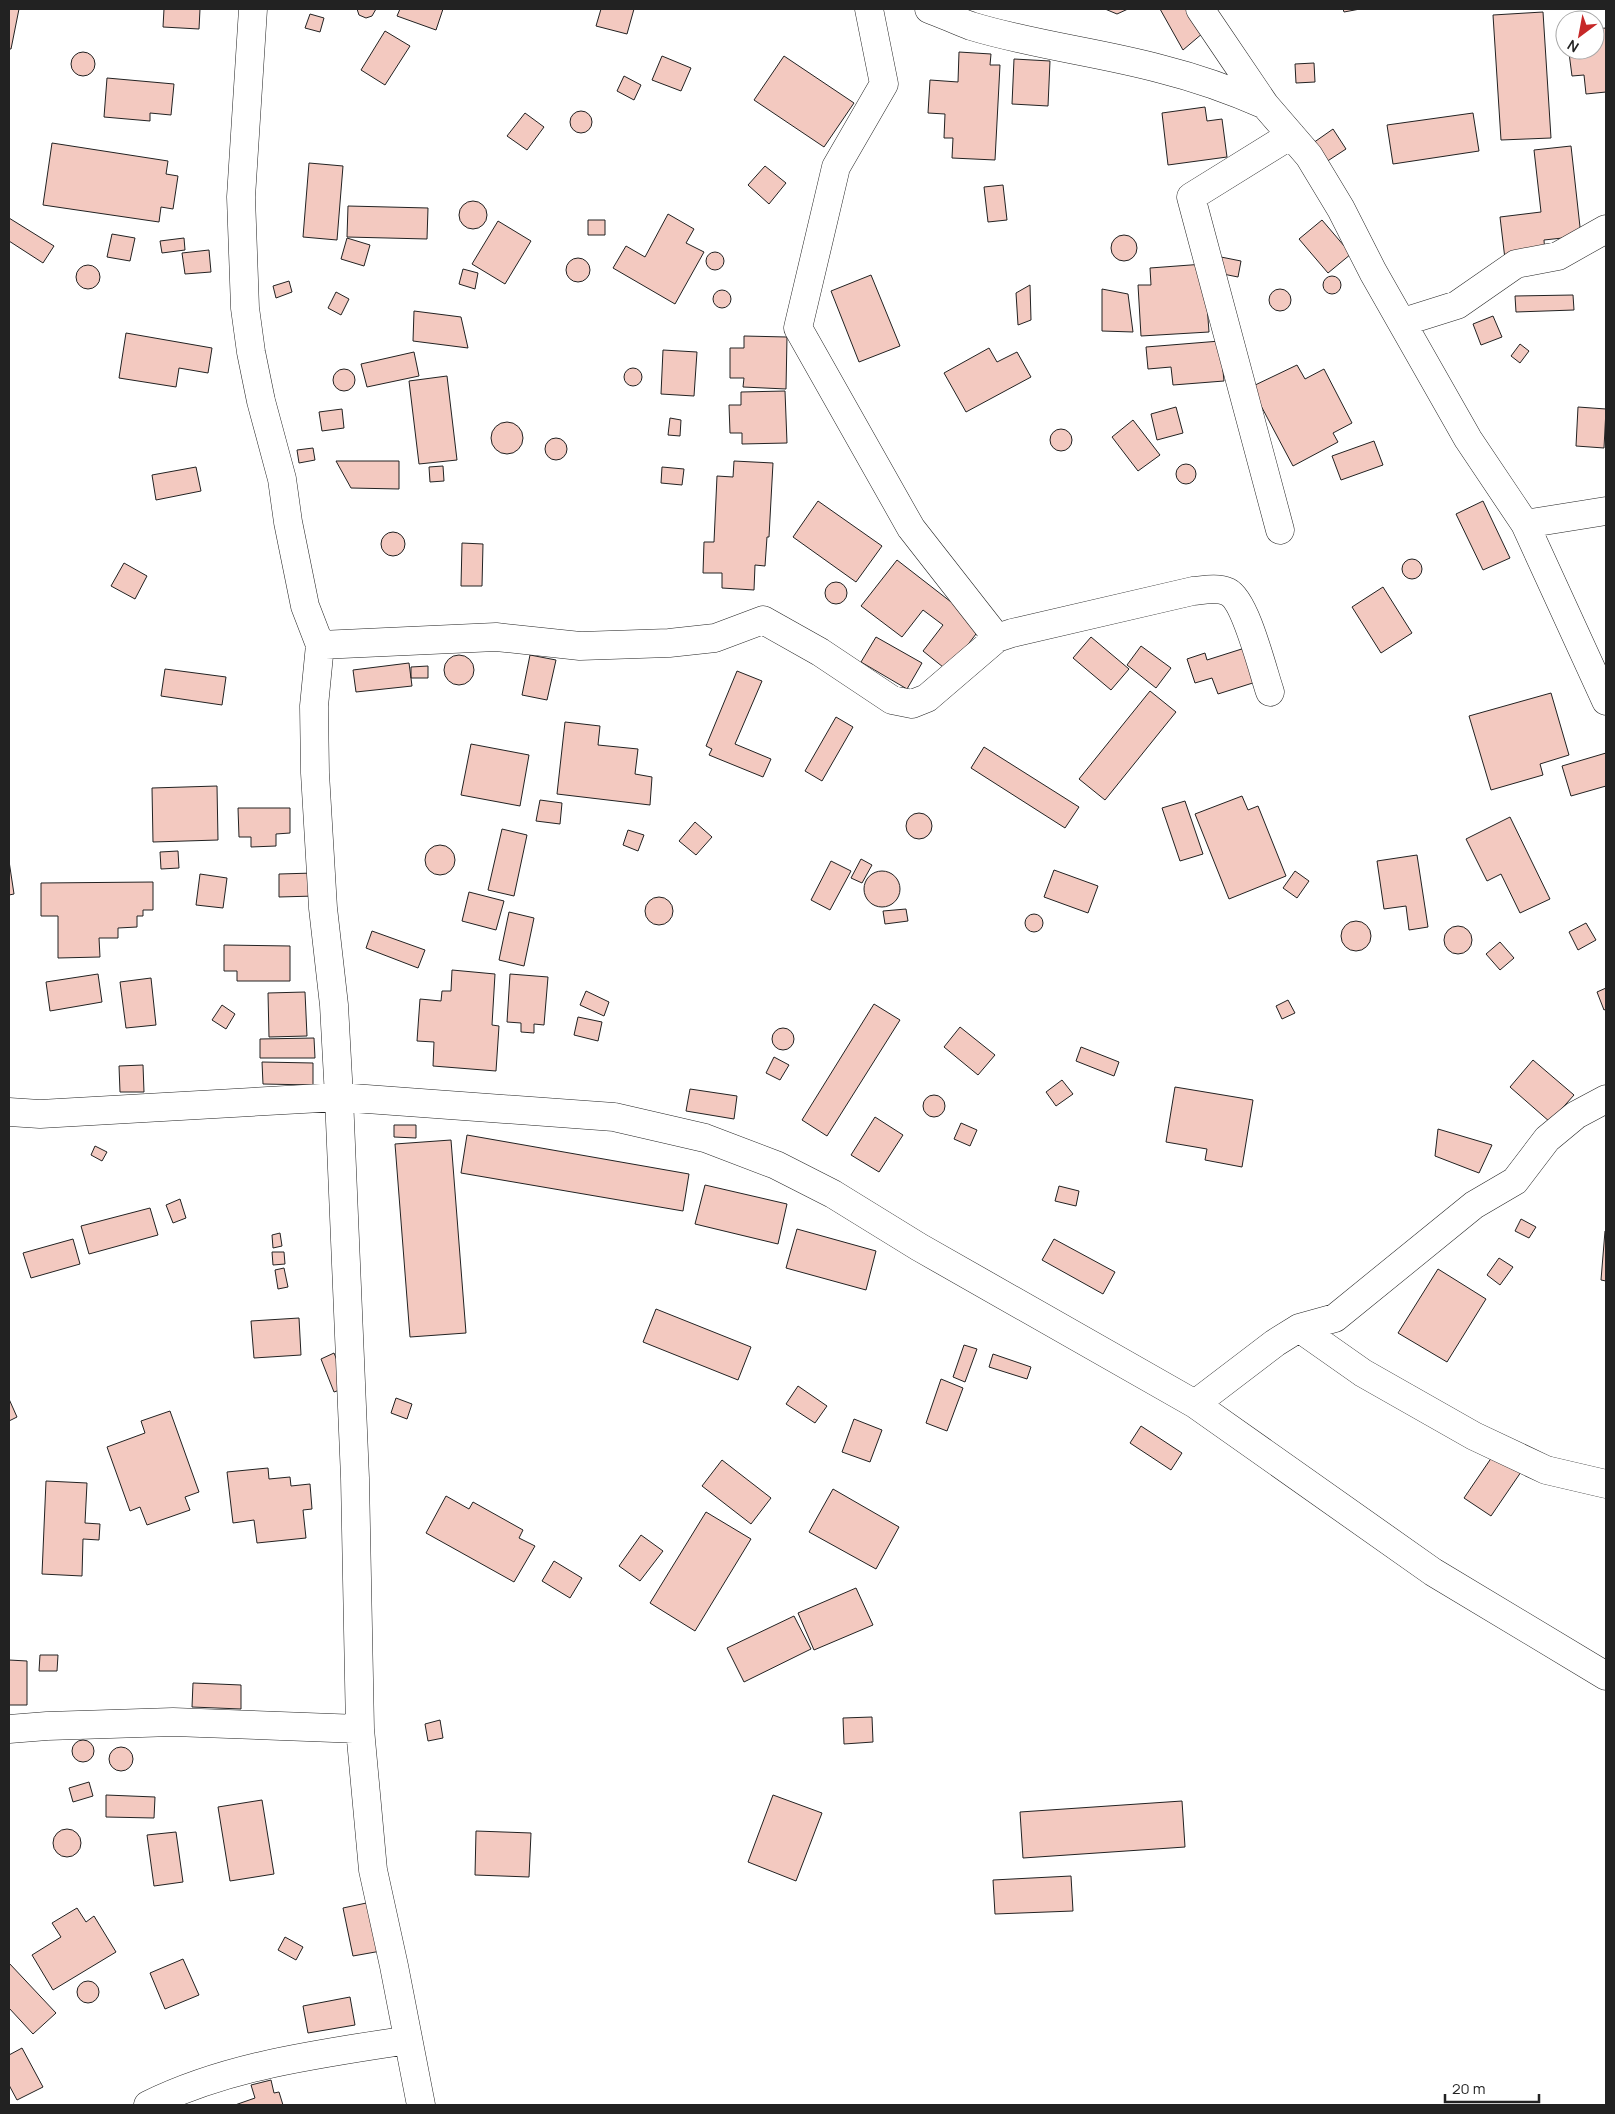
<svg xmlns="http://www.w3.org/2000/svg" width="1615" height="2114" font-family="Manrope,sans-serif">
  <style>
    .building { fill: #f3c9c0; stroke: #222 }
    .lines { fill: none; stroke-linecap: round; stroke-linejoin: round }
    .minor-casing { stroke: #222; stroke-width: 29 }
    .minor { stroke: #fff; stroke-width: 28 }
  </style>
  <rect width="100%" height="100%" fill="#fff"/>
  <path class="building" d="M9,9H19L11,49H9Z
    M164,9H200L199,29L163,27Z
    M357,9H376L372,16L366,18L359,15Z
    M400,9H443L436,30L397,16Z
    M601,9H634L627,34L596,26Z
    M1105,9H1128L1117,14Z
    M1160,9H1196L1210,27L1183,50Z
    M1343,9H1360L1344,12Z
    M1543,12L1551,138L1501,140L1493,15Z
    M310,14L324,18L320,32L305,28Z
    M1606,28V96V92L1586,94L1584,75L1572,76L1569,53L1595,50V29Z
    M385,31L410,46L385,85L361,70Z
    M959,52L991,54L990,65H1000L995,160L952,158L953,138H944L945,114L928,113L930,80L958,82Z
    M71 64a12 12 0 1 1 24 0a12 12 0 1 1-24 0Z
    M662,56L691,68L681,91L652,80Z
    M784,56L854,103L824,147L754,100Z
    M1014,59L1050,61L1048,106L1012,104Z
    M1314,63L1315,82L1296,83L1295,64Z
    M624,76L641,85L634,100L617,91Z
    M107,78L174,84L171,115L150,113V121L104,117Z
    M1205,107L1207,121L1222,119L1227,157L1168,165L1162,113Z
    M570 122a11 11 0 1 1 22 0a11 11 0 1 1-22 0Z
    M525,113L544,127L527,150L507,136Z
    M1473,113L1479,151L1393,164L1387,125Z
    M1333,129L1346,149L1326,162L1313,143Z
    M52,143L168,161L166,174L178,176L173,209L161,207L159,222L43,205Z
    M1571,146L1581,236L1544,240L1545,255L1505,259L1500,217L1541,212L1534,150Z
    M309,163L343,166L337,240L303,237Z
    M765,166L786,183L769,204L748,185Z
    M1003,185L1007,220L988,222L984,187Z
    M459 215a14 14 0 1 1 28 0a14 14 0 1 1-28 0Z
    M348,206L428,208L427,239L347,237Z
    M668,214L694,229L686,243L704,252L675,304L613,268L626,246L645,257Z
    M9,218L54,246L43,263L9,241Z
    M588,220H605V235H588Z
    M1322,220L1351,254L1328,273L1299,239Z
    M498,221L531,241L505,284L472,264Z
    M112,234L135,238L130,261L107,257Z
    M1111 248a13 13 0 1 1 26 0a13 13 0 1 1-26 0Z
    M184,238L185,250L162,253L160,241Z
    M347,238L370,245L364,266L341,259Z
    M209,250L211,272L185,274L182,253Z
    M706 261a9 9 0 1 1 18 0a9 9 0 1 1-18 0Z
    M1221,257L1241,261L1238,277L1218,273Z
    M566 270a12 12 0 1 1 24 0a12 12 0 1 1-24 0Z
    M1204,264L1209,332L1141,336L1138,285H1151L1150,268Z
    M76 277a12 12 0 1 1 24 0a12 12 0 1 1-24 0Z
    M463,269L478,273L475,289L459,284Z
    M871,275L900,346L859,362L831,291Z
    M1323 285a9 9 0 1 1 18 0a9 9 0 1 1-18 0Z
    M289,281L292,292L276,298L273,286Z
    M1030,285L1031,320L1018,325L1016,293Z
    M1269 300a11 11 0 1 1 22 0a11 11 0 1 1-22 0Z
    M1102,289L1128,294L1133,332L1102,331Z
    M713 299a9 9 0 1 1 18 0a9 9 0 1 1-18 0Z
    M336,292L349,299L341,315L328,308Z
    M1573,295L1574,310L1516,312L1515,296Z
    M414,311L461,317L468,348L413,341Z
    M1493,316L1502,337L1481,345L1473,324Z
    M126,333L212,348L208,373L179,368L176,387L119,378Z
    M744,336L787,337L786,389L743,387L744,378H730V348H744Z
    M1220,341L1224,381L1173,385L1171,367L1148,369L1146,347Z
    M1520,344L1529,351L1520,363L1511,356Z
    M989,348L997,362L1017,352L1031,377L966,412L944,373Z
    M663,350L697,352L694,396L661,394Z
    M414,352L419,376L367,387L361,364Z
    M1297,365L1305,379L1324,369L1352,423L1333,433L1338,442L1293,466L1251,387Z
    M624 377a9 9 0 1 1 18 0a9 9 0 1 1-18 0Z
    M333 380a11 11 0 1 1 22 0a11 11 0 1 1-22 0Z
    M447,376L457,460L419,464L409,381Z
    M785,391L787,443L742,444V433H730L729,405H741V392Z
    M1176,407L1183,433L1157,440L1151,414Z
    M1578,407L1606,409L1604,448L1576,446Z
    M342,409L344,428L322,431L319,412Z
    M670,418L681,420L680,436L668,435Z
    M1133,420L1160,455L1138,471L1112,437Z
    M491 438a16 16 0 1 1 32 0a16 16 0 1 1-32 0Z
    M1050 440a11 11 0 1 1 22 0a11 11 0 1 1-22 0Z
    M545 449a11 11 0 1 1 22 0a11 11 0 1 1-22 0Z
    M1374,441L1383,465L1341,480L1332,456Z
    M313,448L315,460L299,463L297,450Z
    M336,461H399V489L351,488Z
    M734,461L773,463L769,537H767L765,566L755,565L754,590L722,588V573H703L704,542H714L717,476L733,477Z
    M1176 474a10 10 0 1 1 20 0a10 10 0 1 1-20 0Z
    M443,466L444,481L430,482L429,467Z
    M196,467L201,491L156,500L152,475Z
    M662,467L684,469L682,485L661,483Z
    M818,501L882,546L856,582L793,537Z
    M1483,501L1510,558L1483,570L1456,514Z
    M381 544a12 12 0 1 1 24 0a12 12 0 1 1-24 0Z
    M462,543L483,544L482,586H461Z
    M1402 569a10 10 0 1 1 20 0a10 10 0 1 1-20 0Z
    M897,560L982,626L948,671L923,651L943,625L923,610L902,637L861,606Z
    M124,563L147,576L135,599L111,586Z
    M825 593a11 11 0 1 1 22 0a11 11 0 1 1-22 0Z
    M1383,587L1412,633L1381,653L1352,607Z
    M876,637L922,663L907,689L861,662Z
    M1091,637L1129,669L1111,690L1073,658Z
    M1141,646L1171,668L1156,688L1127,665Z
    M1248,647L1259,681L1218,694L1212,678L1195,683L1187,659L1205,653L1207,660Z
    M530,655L556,660L547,700L522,695Z
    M444 670a15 15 0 1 1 30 0a15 15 0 1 1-30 0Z
    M409,663L412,686L356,692L353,670Z
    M428,666V678H411V667Z
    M165,669L226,677L222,705L161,696Z
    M737,671L762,681L735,744L771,759L763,777L709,755L712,749L706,746Z
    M1150,691L1176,712L1105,800L1079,779Z
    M1551,693L1569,755L1540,764L1543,775L1491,790L1469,716Z
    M836,717L853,727L822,781L805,771Z
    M565,722L600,726L598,745L638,749L635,774L652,777L650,805L557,794Z
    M471,744L529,755L520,806L461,795Z
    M984,747L1079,807L1065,828L971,768Z
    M1606,753V786L1571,796L1562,766Z
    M217,786L218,840L153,842L152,788Z
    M1242,796L1248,810L1258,806L1286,876L1229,899L1195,814Z
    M540,800L562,803L560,824L536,821Z
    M1185,801L1203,854L1180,861L1162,808Z
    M238,808H290V833L276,834V846L251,847V837H239Z
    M906 826a13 13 0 1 1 26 0a13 13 0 1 1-26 0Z
    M1510,817L1550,899L1520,913L1501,874L1487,881L1466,839Z
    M695,822L712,837L696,855L679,841Z
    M502,829L527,835L514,896L488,890Z
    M628,830L644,835L638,851L623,845Z
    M425 860a15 15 0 1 1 30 0a15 15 0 1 1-30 0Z
    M178,851L179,868L161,869L160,852Z
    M1417,855L1428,927L1409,930L1406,906L1384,909L1377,861Z
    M861,859L872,865L862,883L851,878Z
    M9,861L14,894L9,895Z
    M831,861L851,871L830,910L811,900Z
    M1054,870L1098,886L1088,913L1044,897Z
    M1295,871L1309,881L1297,898L1283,888Z
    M864 889a18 18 0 1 1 36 0a18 18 0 1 1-36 0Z
    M314,873L315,896L279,897V874Z
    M200,874L227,878L223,908L196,905Z
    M153,882V910H143V916H137V927L118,928V938H99L100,957L58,958V916H41V883Z
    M469,892L504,901L496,930L462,921Z
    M645 911a14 14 0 1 1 28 0a14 14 0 1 1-28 0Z
    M906,909L908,921L885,924L883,911Z
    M509,912L534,918L524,966L499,960Z
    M1025 923a9 9 0 1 1 18 0a9 9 0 1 1-18 0Z
    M1341 936a15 15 0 1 1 30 0a15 15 0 1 1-30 0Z
    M1586,923L1596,940L1578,950L1569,932Z
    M1444 940a14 14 0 1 1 28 0a14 14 0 1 1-28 0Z
    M372,931L425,950L418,968L366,948Z
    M1500,942L1514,958L1500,970L1486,954Z
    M224,945L290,946V981H237V971H224Z
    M452,970L495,974L492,1025L499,1026L496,1071L433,1066L434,1042L417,1041L420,999L441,1001L442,991H451Z
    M98,974L102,1002L50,1011L46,982Z
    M510,974L548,977L544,1025L534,1024V1033L521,1032V1023L507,1022Z
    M151,978L156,1025L126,1028L120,982Z
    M1606,988V1009L1604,1010L1597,992Z
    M586,991L609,1002L604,1016L580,1005Z
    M305,992L307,1036L269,1037L268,993Z
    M1288,1000L1295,1013L1282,1019L1276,1006Z
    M874,1004L900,1020L827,1136L802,1120Z
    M222,1005L235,1014L226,1029L212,1020Z
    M578,1017L602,1022L598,1041L574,1035Z
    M960,1027L995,1055L978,1075L944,1047Z
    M772 1039a11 11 0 1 1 22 0a11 11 0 1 1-22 0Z
    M314,1038L315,1058H260V1039Z
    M1081,1047L1119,1062L1114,1076L1076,1061Z
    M774,1057L789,1065L780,1080L766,1073Z
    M1533,1060L1574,1095L1550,1122L1510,1087Z
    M262,1062L313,1063V1085L263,1084Z
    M143,1065L144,1092H120L119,1066Z
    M1062,1080L1073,1094L1056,1106L1046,1092Z
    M1175,1087L1253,1100L1242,1167L1205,1160L1207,1149L1166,1142Z
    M690,1089L737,1096L734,1119L686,1111Z
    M923 1106a11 11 0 1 1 22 0a11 11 0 1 1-22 0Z
    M875,1117L903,1135L879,1172L851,1155Z
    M961,1123L977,1130L970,1146L954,1139Z
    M394,1125H416V1138L394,1137Z
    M1438,1129L1492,1145L1479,1173L1435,1156Z
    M467,1135L689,1174L683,1211L461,1173Z
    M451,1140L466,1333L410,1337L395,1144Z
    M95,1146L107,1152L102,1161L91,1155Z
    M705,1185L787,1204L778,1244L695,1224Z
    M1059,1186L1079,1191L1076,1206L1055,1201Z
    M180,1199L186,1218L173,1223L166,1205Z
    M150,1208L158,1235L89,1254L81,1226Z
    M1521,1219L1536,1227L1529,1238L1515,1231Z
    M797,1229L876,1251L866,1290L786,1268Z
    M1605,1231H1606V1281L1601,1280Z
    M280,1233L282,1246L273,1248L272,1235Z
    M73,1239L80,1264L31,1278L23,1253Z
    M1054,1239L1115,1272L1103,1294L1042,1260Z
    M272,1252H284L285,1264L273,1265Z
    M1499,1258L1513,1267L1500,1285L1487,1275Z
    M284,1268L288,1287L278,1289L275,1270Z
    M1438,1269L1486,1299L1447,1362L1398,1333Z
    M656,1309L751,1347L738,1380L643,1342Z
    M299,1318L301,1355L254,1358L251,1321Z
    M964,1345L977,1349L965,1382L953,1377Z
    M334,1353L348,1387L334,1392L321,1359Z
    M993,1354L1031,1367L1027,1379L989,1367Z
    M941,1379L963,1388L947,1431L926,1423Z
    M798,1386L827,1406L815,1423L786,1404Z
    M396,1398L412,1404L407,1419L391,1413Z
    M9,1399L17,1417L9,1421Z
    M170,1411L199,1492L185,1497L190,1510L147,1525L140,1507L130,1511L107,1447L145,1433L141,1421Z
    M854,1419L882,1430L870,1462L842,1452Z
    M1141,1426L1182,1453L1171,1470L1130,1443Z
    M1494,1454L1521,1472L1491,1516L1464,1498Z
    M722,1460L771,1498L751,1524L702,1486Z
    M268,1468L269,1479L290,1477L291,1486L310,1484L312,1509L303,1510L306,1538L257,1543L254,1520L233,1523L227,1472Z
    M46,1481L87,1483L85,1523L100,1524L99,1540L83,1539L82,1576L42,1574Z
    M833,1489L899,1527L876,1569L809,1532Z
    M446,1496L469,1509L473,1502L523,1530L519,1538L535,1546L514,1582L426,1533Z
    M706,1512L751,1539L695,1631L650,1603Z
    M641,1535L663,1551L640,1581L619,1566Z
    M554,1561L582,1578L570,1598L542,1581Z
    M856,1588L873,1625L814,1650L798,1613Z
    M794,1616L811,1649L744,1682L727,1648Z
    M40,1655H58L57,1671H39Z
    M9,1660L27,1661V1705H9Z
    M193,1683L241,1685V1709L192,1707Z
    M872,1717L873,1742L844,1744L843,1718Z
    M440,1720L443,1738L428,1741L425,1724Z
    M72 1751a11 11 0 1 1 22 0a11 11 0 1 1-22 0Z
    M109 1759a12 12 0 1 1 24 0a12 12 0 1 1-24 0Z
    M89,1782L93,1796L73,1802L69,1788Z
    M106,1795L155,1797L154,1818L106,1817Z
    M773,1795L822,1813L796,1881L748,1862Z
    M262,1800L274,1874L230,1881L218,1807Z
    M1182,1801L1185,1847L1023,1858L1020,1812Z
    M53 1843a14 14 0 1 1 28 0a14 14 0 1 1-28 0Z
    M476,1831L531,1833L529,1877L475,1875Z
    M176,1832L183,1882L154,1886L147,1835Z
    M1071,1876L1073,1911L995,1914L993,1880Z
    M371,1902L381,1951L353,1956L343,1908Z
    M77,1908L86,1922L94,1916L116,1952L53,1990L32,1955L61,1937L52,1923Z
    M285,1937L303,1947L296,1960L278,1950Z
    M183,1959L199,1995L165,2009L150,1973Z
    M9,1963L56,2013L33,2034L9,2008Z
    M77 1992a11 11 0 1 1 22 0a11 11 0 1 1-22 0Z
    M350,1997L355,2025L308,2033L303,2006Z
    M22,2048L43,2087L17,2100L9,2085V2055Z
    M271,2080L274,2093L279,2092L283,2105H235L255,2098L251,2085Z"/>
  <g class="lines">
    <g class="minor-casing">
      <path id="minor" d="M253,9L241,197L245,308L251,352L261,401L282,479L288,522L305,606L320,645L314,706L315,773L323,908L334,1005L339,1097L355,1478L360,1729L373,1870L394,1966L421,2105
        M869,9L884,84L836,167L798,328L911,528L997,638
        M929,9C943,14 957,21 971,26C1033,45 1098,52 1161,69C1197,78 1231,90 1265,105
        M1200,9L1265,105L1309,156L1341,209L1373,272L1468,439L1525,524L1606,701
        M1403,322L1457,305L1516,264L1558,256L1606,229
        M1525,524L1606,511
        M1280,530L1191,197L1291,135
        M320,645L496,637L580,646L669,643L715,638L763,620L820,652L892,700L912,704L927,698L997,638L1012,633L1193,591C1204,590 1217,587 1228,592C1246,601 1263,672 1270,692
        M9,1112L40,1114L339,1097L614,1117L705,1138L776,1165L833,1194L919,1247L1195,1404L1433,1572L1606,1676
        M1299,1328L1363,1373L1474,1436L1546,1470L1606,1484
        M1195,1404L1275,1343L1299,1328L1335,1318L1474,1205L1515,1181L1547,1139L1576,1115L1606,1099
        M9,1729L47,1726L173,1722L360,1729
        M148,2105C229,2065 320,2054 408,2040"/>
    </g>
    <use href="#minor" class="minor"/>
  </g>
  <rect width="1615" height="2114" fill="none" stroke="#222222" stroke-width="20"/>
  <g transform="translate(1580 35) rotate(212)"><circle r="24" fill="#ffffff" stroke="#a7a7a7"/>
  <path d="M0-4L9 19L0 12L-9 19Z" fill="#c62828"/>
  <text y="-8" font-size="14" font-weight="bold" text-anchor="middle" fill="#222222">N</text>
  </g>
  <path d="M1445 2094v8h94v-8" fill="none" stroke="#222222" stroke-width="2.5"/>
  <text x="1452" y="2094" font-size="15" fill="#222222" stroke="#ffffff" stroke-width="4" paint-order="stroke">20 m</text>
</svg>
